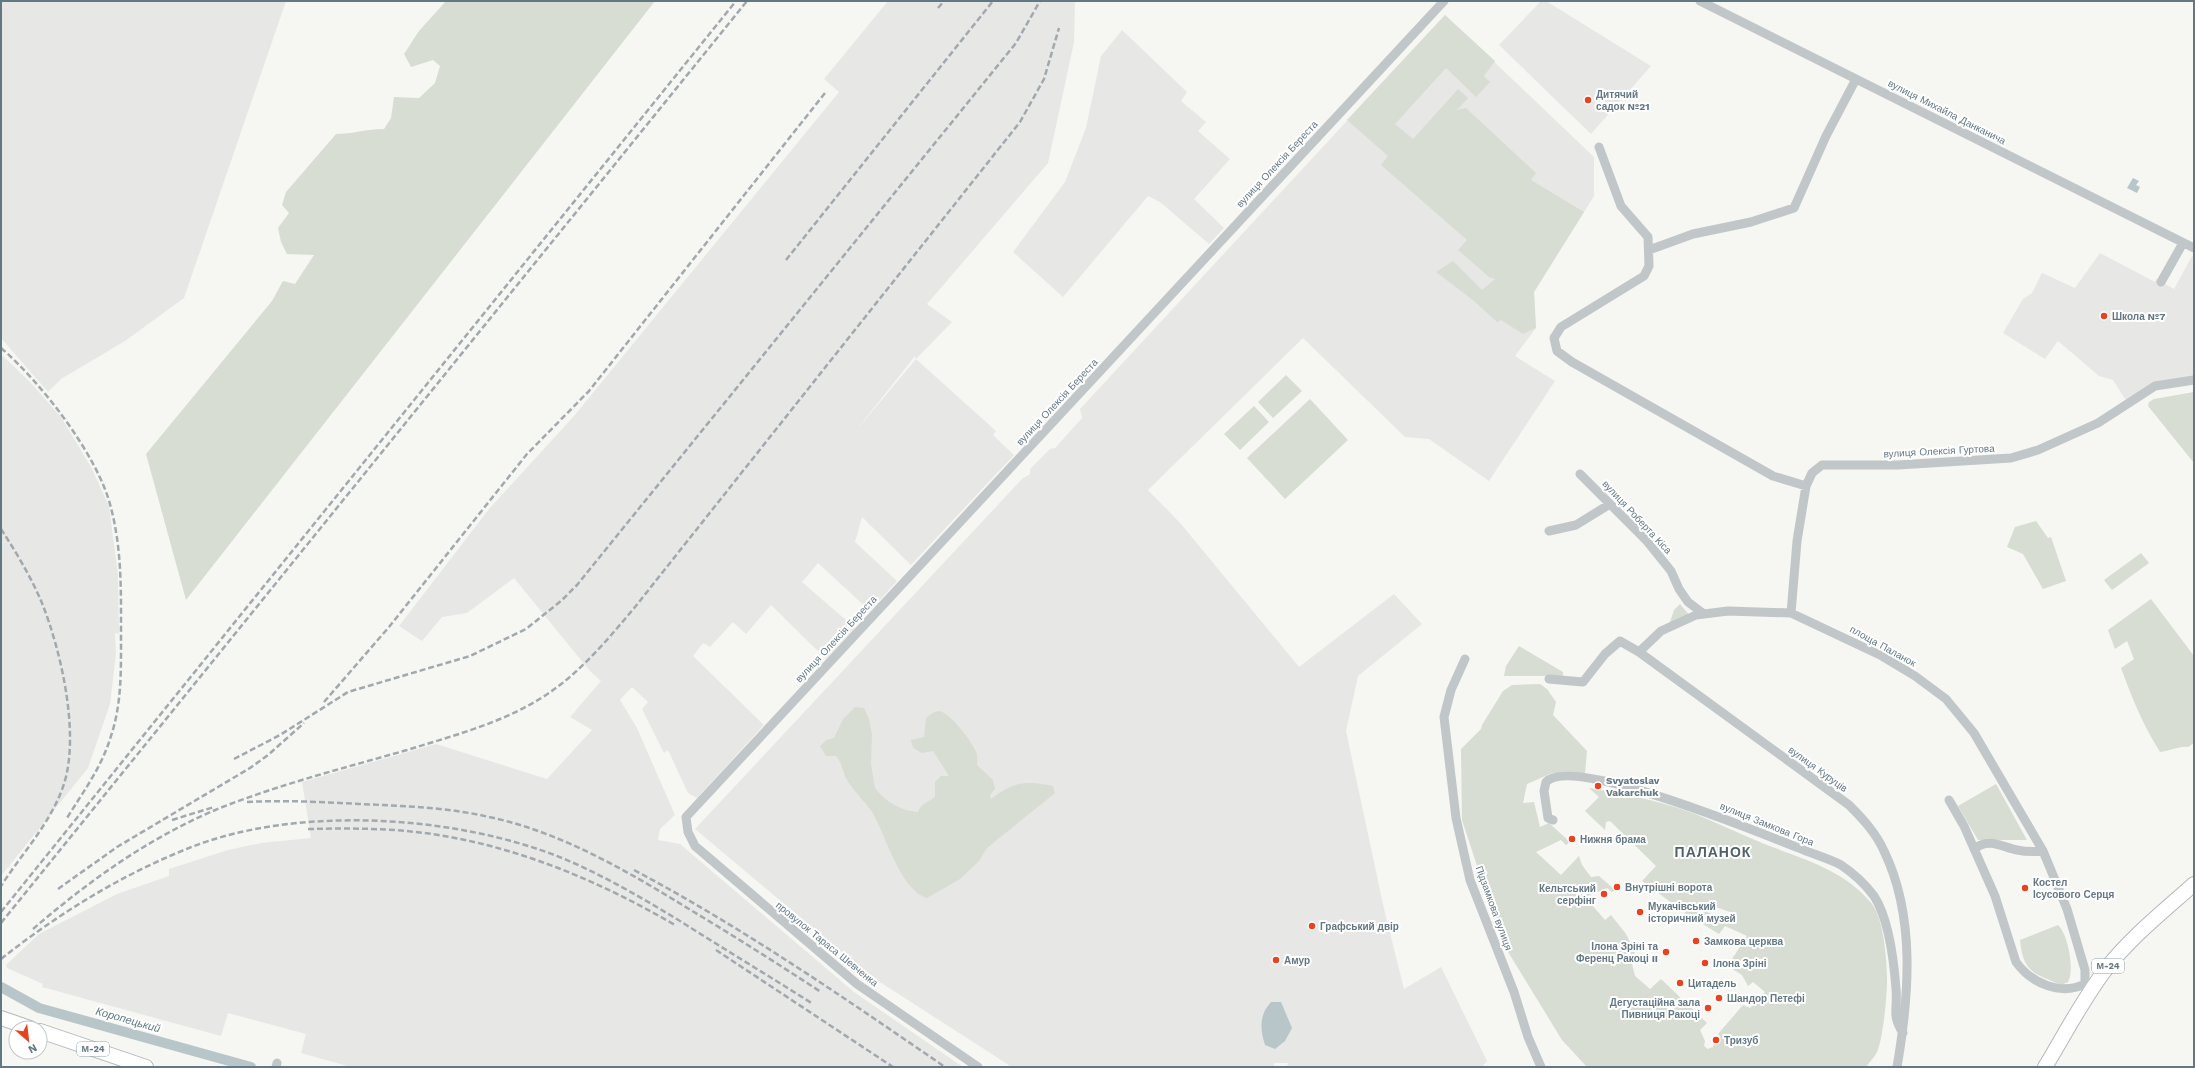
<svg xmlns="http://www.w3.org/2000/svg" width="2195" height="1068" font-family="'Work Sans',sans-serif">
  <style>
    .built { fill: #e7e7e6; fill-rule: evenodd }
    .green { fill: #d7ddd3; fill-rule: evenodd }
    .water { fill: #b8c6c9 }
    .lines { fill: none; stroke-linecap: round; stroke-linejoin: round }
    .canal { stroke: #b8c6c9; stroke-width: 10 }
    .highway-casing { stroke: #b4b8bb; stroke-width: 16 }
    .minor { stroke: #c1c6c8; stroke-width: 9 }
    .highway { stroke: #fff; stroke-width: 14 }
    .rail { stroke: #a1a9ae; stroke-width: 2.5; stroke-dasharray: 6 3; stroke-linecap: butt }
    .poi-dot { fill: #e74321; stroke: #fff; stroke-width: 1.5 }
    .labels { text-anchor: middle; dominant-baseline: central; stroke-width: 4; stroke-linejoin: round; paint-order: stroke }
    .shield { fill: #fff; stroke: #92a0a9; stroke-width: 1 }
    .shield-label { font-size: 9px; font-weight: bold; fill: #647884 }
    .poi-label { font-size: 10px; font-weight: bold; fill: #647884; stroke: #fff; text-anchor: start }
    .street-label { font-size: 10px; fill: #647884; stroke: #fff }
    .water-label { font-size: 11px; font-style: italic; fill: #5f7a81; stroke: #fff }
    .district-label { font-size: 14px; font-weight: bold; letter-spacing: 1px; fill: #526069; stroke: #fff }
  </style>
  <rect width="100%" height="100%" fill="#f6f6f2"/>
  <path class="built" d="M1,1H286L184,298L125,341L61,379L48,392L1,338Z
    M888,1H1075L1074,42L1048,163L927,304L952,322L916,359L996,431L993,435L1014,455L911,565L862,517L855,542L897,581L870,611L818,563L802,582L855,628L826,659L771,605L746,634L733,622L710,647L703,643L693,656L764,725L697,798L688,793L668,750L664,753L642,709L648,702L632,687L620,700L637,728L675,815L660,829L658,840L680,844L854,992L963,1067H351L301,1053L306,1034L228,1013L221,1036L42,987L43,984L7,968L6,965L39,934L117,894L169,876V869L228,850L261,843L311,838L302,782L436,744L547,779L592,730L570,717L601,681L590,671L514,578L467,613L442,617L422,641L399,626L489,509L574,416L839,92L824,79ZM915,356L916,359L854,433Z
    M1541,1H1546L1651,66L1591,134L1499,45Z
    M1445,15L1594,157V196L1534,292L1536,328L1515,356L1555,381L1489,481L1429,439L1405,437L1303,338L1148,490L1181,524L1299,667L1394,594L1422,624L1358,676L1346,731L1384,909L1404,989L1441,967L1487,1061L1482,1067H1287L1288,1063H1274V1067H1012L869,975L695,829L1022,479L1030,474V469L1050,449L1055,448L1082,418L1080,409Z
    M1122,30L1187,92L1181,101L1206,122L1198,131L1230,159L1194,199L1224,228L1209,244L1160,202L1148,196L1063,297L1013,252L1065,182L1086,128L1101,56Z
    M2100,253L2155,282L2156,279L2174,289L2192,256L2194,257V377L2154,384L2127,402L2113,380L2099,376L2058,341L2045,359L2003,333L2023,299L2032,293L2042,273L2075,288Z
    M1,354L31,383L61,417L91,467L109,506L118,575L119,634L115,633L116,654L110,704L88,768L1,876Z"/>
  <path class="green" d="M446,1H655L186,600L146,454L272,301L283,281L295,284L314,255L287,254L281,242L278,228L289,213L282,205L286,192L336,134C352,134 367,129 384,129L391,118L394,97L419,98L435,83L440,66L433,60L411,67L404,54L419,31Z
    M1445,15L1495,61L1484,76L1490,82L1476,97L1446,68L1395,124L1413,139L1458,89L1468,98L1457,110L1466,108L1536,173L1531,180L1584,212L1534,292L1536,328L1523,334L1501,320L1497,322L1474,301L1436,272L1453,261L1482,290L1495,279L1489,277L1458,250L1467,240L1381,165L1388,156L1347,120Z
    M1286,375L1302,391L1273,418L1258,402Z
    M2194,392V463L2148,406L2149,402L2154,399Z
    M1310,399L1348,440L1285,499L1247,458Z
    M1254,406L1269,422L1240,450L1224,434Z
    M2036,521L2048,538L2051,537L2066,581L2043,589L2023,554L2007,547L2015,527Z
    M2141,553L2149,563L2112,590L2104,580Z
    M2151,599L2194,656V743L2188,747C2179,746 2170,751 2160,752C2143,725 2132,698 2121,668L2134,659L2127,641L2115,649L2108,630Z
    M1680,604L1690,616L1669,625L1674,610Z
    M1519,646L1563,672V676H1504L1506,666Z
    M1540,684L1547,689L1556,702L1553,715L1587,751L1585,773H1552L1527,784L1523,803L1534,802L1540,827L1549,823L1570,842L1566,845L1561,840L1536,852L1561,875L1579,856L1582,865L1591,877L1599,876L1615,890L1612,892L1607,888L1585,897L1605,920L1611,915L1626,934L1635,953L1630,956L1635,976L1650,989L1661,979L1707,1023L1700,1030L1705,1041L1704,1046L1708,1049L1713,1047L1714,1041L1721,1037L1718,1034L1743,1005L1750,1008L1765,992L1753,982L1748,986L1742,975L1731,968L1733,964L1732,959L1747,936L1725,926L1719,934L1688,915L1642,881L1656,866L1610,821L1606,822L1605,830L1585,811L1599,797L1589,788C1622,793 1655,800 1687,811C1712,820 1737,833 1762,843C1802,859 1844,869 1872,904C1884,919 1887,962 1887,981C1887,996 1883,1039 1877,1052C1874,1058 1869,1062 1866,1067H1587L1562,1040L1502,942L1462,820L1461,749L1481,729L1482,725L1503,691L1512,685ZM1710,905L1733,913L1730,921L1707,912Z
    M855,707L864,708L869,719L872,735L871,764L875,788C886,802 899,810 918,812L921,806L935,797V782L941,776H949L933,751L922,753L913,748L911,740L924,737L926,718C930,715 934,711 939,711C950,712 973,743 976,752C978,756 977,761 977,765L993,780L995,789L990,795L991,799C1014,782 1025,780 1053,786L1055,793L987,848L979,861L960,879L927,898C900,890 886,835 872,812C864,800 853,791 846,778C842,770 842,763 836,756H826L820,746L826,740L834,738L843,719Z
    M1996,784L2027,840H1978L1958,806Z
    M2058,925C2068,934 2075,971 2068,982L2061,985C2033,973 2023,972 2020,940Z"/>
  <path class="water" d="M2133,178L2139,181L2136,185L2140,187L2137,193L2127,188Z
    M1271,1002H1281L1292,1028L1285,1041L1275,1049L1265,1045C1260,1029 1259,1015 1271,1002Z"/>
  <g class="lines">
    <path class="canal" d="M1,987L39,1008L251,1067"/>
    <g class="highway-casing">
      <path id="highway" d="M1,1018L30,1028
        M40,1031L146,1067
        M2045,1067C2065,1034 2083,999 2106,969C2131,937 2164,911 2194,884"/>
    </g>
    <path class="minor" d="M1700,1L2194,248
      M1599,147L1621,206L1648,237L1649,266L1644,276L1561,327L1554,338L1557,351L1572,362L1773,476L1806,486
      M1649,250L1693,234L1751,222L1794,208L1826,136L1856,79
      M2161,282L2183,243
      M1580,474L1646,540L1671,571L1679,589L1688,602L1704,614
      M1549,531L1576,525L1610,504
      M1791,613L1797,541L1806,486L1812,473L1822,465H1898L2011,458L2038,450L2098,423L2155,386L2194,380
      M1639,652L1661,631L1696,615L1728,611L1791,613L1880,655L1915,676L1946,699L1974,733L2043,851L2067,909L2085,970V984L2093,988
      M1465,659L1451,690L1444,717L1456,818L1470,880L1514,992L1528,1037L1541,1067
      M1549,679L1583,682L1605,654L1620,641L1639,652L1849,805C1863,819 1876,833 1884,851C1916,917 1909,997 1897,1067
      M1949,800L1964,826L1995,896L2016,962C2031,983 2060,996 2085,984
      M1553,820L1548,818L1544,791L1546,782C1572,754 1762,834 1799,848C1812,854 1828,858 1841,865C1853,873 1865,884 1874,896C1889,919 1894,962 1896,989C1898,1010 1891,1014 1903,1033
      M1974,849C1989,837 2002,847 2017,850C2026,852 2034,852 2043,851
      M276,1067L277,1063
      M978,1067L857,984L695,846L688,832L686,817L1444,1"/>
    <use href="#highway" class="highway"/>
    <path class="rail" d="M938,8L944,1
      M786,260L993,1
      M1,348C41,382 99,457 111,508C122,550 121,592 121,634C121,670 122,705 110,739C101,768 83,792 67,818
      M1,529C16,552 31,577 42,603C61,651 80,733 64,784C51,823 23,852 1,886
      M324,702L389,627L527,454L589,391L825,93
      M234,759L280,735L348,692L470,656L526,629L561,601L577,585L1016,43L1040,1
      M247,802C285,800 322,802 359,804C403,806 446,807 489,817C561,832 627,871 689,909C734,936 778,964 821,992
      M172,820L214,807
      M308,829C355,828 403,828 450,837C531,852 604,884 675,925
      M634,870C743,928 843,997 945,1067
      M58,889L117,847L250,768L268,755L304,723
      M1,912L736,1
      M1,923L747,1
      M33,929C90,880 150,837 220,808C281,784 344,768 407,750C455,735 503,723 546,695C581,672 609,638 635,607L1020,122L1044,79L1059,28
      M716,950L893,1067
      M1,959C58,914 121,875 189,848C296,805 456,815 562,858C603,875 642,898 680,921C724,949 769,976 813,1004"/>
  </g>
  <g class="poi-dot">
    <circle cx="1588" cy="100" r="4"/>
    <circle cx="2104" cy="316" r="4"/>
    <circle cx="1598" cy="786" r="4"/>
    <circle cx="1572" cy="839" r="4"/>
    <circle cx="1617" cy="887" r="4"/>
    <circle cx="2025" cy="888" r="4"/>
    <circle cx="1604" cy="894" r="4"/>
    <circle cx="1640" cy="912" r="4"/>
    <circle cx="1312" cy="926" r="4"/>
    <circle cx="1696" cy="941" r="4"/>
    <circle cx="1666" cy="952" r="4"/>
    <circle cx="1276" cy="960" r="4"/>
    <circle cx="1705" cy="963" r="4"/>
    <circle cx="1680" cy="983" r="4"/>
    <circle cx="1719" cy="998" r="4"/>
    <circle cx="1708" cy="1008" r="4"/>
    <circle cx="1716" cy="1040" r="4"/>
  </g>
  <g class="labels">
    <g class="shield">
      <rect x="2092" y="959" width="32" height="14" rx="3"/>
      <rect x="77" y="1042" width="32" height="14" rx="3"/>
    </g>
    <g class="shield-label">
      <text x="2108" y="966">М-24</text>
      <text x="93" y="1049">М-24</text>
    </g>
    <g class="poi-label">
      <text x="1596" y="94">Дитячий<tspan x="1596" dy="12">садок №21</tspan></text>
      <text x="2112" y="316">Школа №7</text>
      <text x="1606" y="780">Svyatoslav<tspan x="1606" dy="12">Vakarchuk</tspan></text>
      <text x="1580" y="839">Нижня брама</text>
      <text x="2033" y="882">Костел<tspan x="2033" dy="12">Ісусового Серця</tspan></text>
      <text x="1625" y="887">Внутрішні ворота</text>
      <text x="1596" y="888" text-anchor="end">Кельтський<tspan x="1596" dy="12">серфінг</tspan></text>
      <text x="1648" y="906">Мукачівський<tspan x="1648" dy="12">історичний музей</tspan></text>
      <text x="1320" y="926">Графський двір</text>
      <text x="1704" y="941">Замкова церква</text>
      <text x="1658" y="946" text-anchor="end">Ілона Зріні та<tspan x="1658" dy="12">Ференц Ракоці II</tspan></text>
      <text x="1284" y="960">Амур</text>
      <text x="1713" y="963">Ілона Зріні</text>
      <text x="1688" y="983">Цитадель</text>
      <text x="1727" y="998">Шандор Петефі</text>
      <text x="1700" y="1002" text-anchor="end">Дегустаційна зала<tspan x="1700" dy="12">Пивниця Ракоці</tspan></text>
      <text x="1724" y="1040">Тризуб</text>
    </g>
    <g class="street-label">
      <text transform="translate(1947 112) rotate(27)">вулиця Михайла Данканича</text>
      <text transform="translate(1277 164) rotate(-47)">вулиця Олексія Береста</text>
      <text transform="translate(1057 402) rotate(-47)">вулиця Олексія Береста</text>
      <text transform="translate(1939 451) rotate(-3)">вулиця Олексія Гуртова</text>
      <text transform="translate(1637 517) rotate(47)">вулиця Роберта Кіса</text>
      <text transform="translate(836 639) rotate(-47)">вулиця Олексія Береста</text>
      <text transform="translate(1883 646) rotate(29)">площа Паланок</text>
      <text transform="translate(1818 769) rotate(36)">вулиця Куруців</text>
      <text transform="translate(1767 824) rotate(22)">вулиця Замкова Гора</text>
      <text transform="translate(1494 908) rotate(70)">Підзамкова вулиця</text>
      <text transform="translate(827 944) rotate(39)">провулок Тараса Шевченка</text>
    </g>
    <g class="water-label">
      <text transform="translate(128 1020) rotate(16)">Коропецький</text>
    </g>
    <g class="district-label">
      <text x="1713" y="852">ПАЛАНОК</text>
    </g>
  </g>
  <rect width="2195" height="1068" fill="none" stroke="#647884" stroke-width="4"/>
  <g transform="translate(28 1040) rotate(152)"><circle r="19" fill="#ffffff" stroke="#c1c9ce"/>
  <path d="M0-3L7 15L0 10L-7 15Z" fill="#e74321"/>
  <text y="-6" font-size="11" font-weight="bold" text-anchor="middle" fill="#647884">N</text>
  </g>
</svg>
